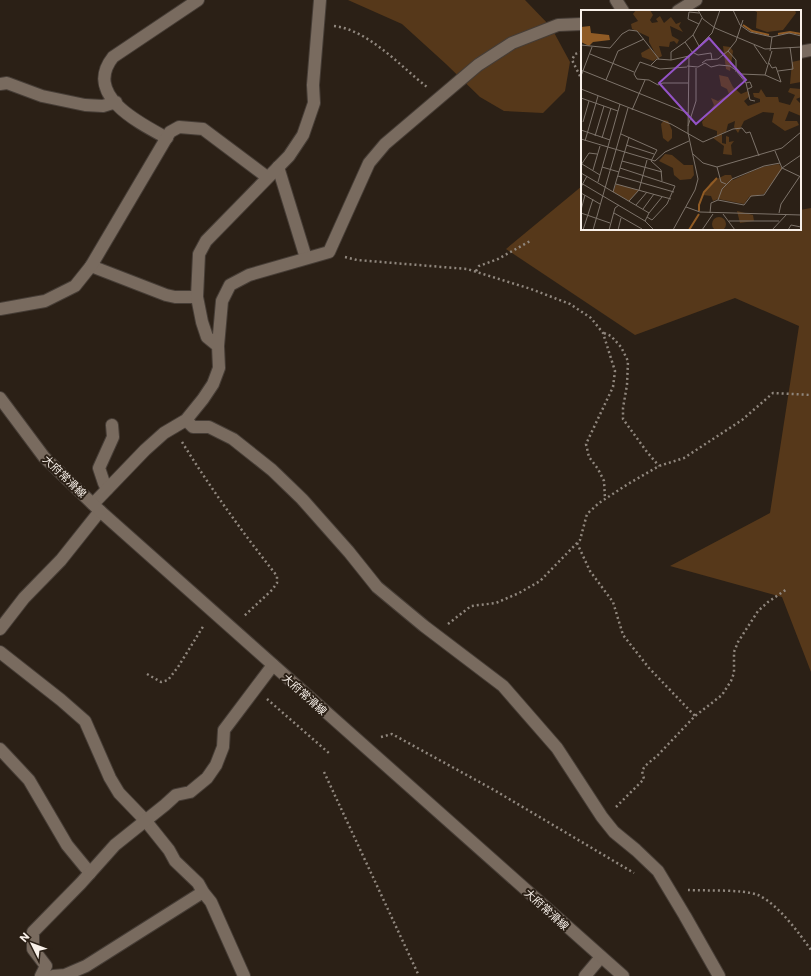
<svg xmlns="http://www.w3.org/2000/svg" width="811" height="976" font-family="Commissioner,'Noto Sans JP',sans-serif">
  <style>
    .green { fill: #56381a }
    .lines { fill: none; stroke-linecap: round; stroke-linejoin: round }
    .lane-casing { stroke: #463d36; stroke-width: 14 }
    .street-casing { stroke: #463d36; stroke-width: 14 }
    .secondary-casing { stroke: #463d36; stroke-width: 14 }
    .path { stroke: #90877e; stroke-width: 2.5; stroke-dasharray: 2 3; stroke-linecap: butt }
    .lane { stroke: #796b5f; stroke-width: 12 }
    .street { stroke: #796b5f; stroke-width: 12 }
    .secondary { stroke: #796b5f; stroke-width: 12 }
    .labels { text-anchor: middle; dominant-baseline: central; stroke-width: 4; stroke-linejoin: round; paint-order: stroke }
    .street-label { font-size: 11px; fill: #f8f0e9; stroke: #2b2016 }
    .inset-river { fill: none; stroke: #905b25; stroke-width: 2 }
    .inset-road { fill: none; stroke: #7d736a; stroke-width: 1 }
    .view { fill: #9453c7; fill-opacity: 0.15; stroke: #9453c7; stroke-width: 2 }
    .inset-edge { fill: none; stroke: #f8f0e9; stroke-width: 2 }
  </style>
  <rect width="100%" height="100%" fill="#2b2016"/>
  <path class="green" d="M348,0H525L551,27L570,62L565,91L543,113L504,111L480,97L446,64L402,24Z
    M582,186V229H800V210L811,208V672L782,597L670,566L770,513L799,326L735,298L635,335L506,249Z"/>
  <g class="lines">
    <g class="lane-casing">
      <path id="lane" d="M0,84L7,83L42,96L85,105L103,106L116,102
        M167,138C139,123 83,95 113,57L198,0
        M278,167L306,258
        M91,266L166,295L175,297H197
        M107,489L104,483L99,468L113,437L112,425
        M0,652L61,700L85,721L110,778L119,793L145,820L169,850L175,861L198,883L203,892
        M0,749L29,780L67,845L90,873
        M53,976L65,975L86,966L203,892L211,902L244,976"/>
    </g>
    <g class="street-casing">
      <path id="street" d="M616,0L623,11
        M678,11L696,0
        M800,52L811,50
        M0,309L45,301L75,286L91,266L170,132L179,127L203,129L267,177
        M218,346L207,337L202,322L197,297L199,254L206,241L289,156L303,135L314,103L313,85L320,0
        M186,420L193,427H209L233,439L272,470L302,499L349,552L377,587L424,626L503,686L557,748L602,817L614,832L636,850L658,871L685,916L719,976
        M93,504L145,450L164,433L186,420L203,399L213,384L219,368L218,346L222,301L230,285L249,275L329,252L369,163L385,144L478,65L512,43L558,25L582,24
        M0,629L24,598L61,560L100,511
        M41,976L46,966L33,949V932L81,883L115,845L165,805L176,795L190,792L207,778L216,765L223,747L224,730L273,665
        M585,976L601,957"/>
    </g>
    <g class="secondary-casing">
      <path id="secondary" d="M0,398L44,457L100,511L623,976"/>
    </g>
    <path class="path" d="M334,26C369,30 401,67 427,87
      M582,52L575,54L572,60L582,80
      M345,257L357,260L467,269L531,289L570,304L591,318L603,333L615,371L613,387L586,444L589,457L598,469L604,481L605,499
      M476,271L479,266L498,259L532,240
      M604,333L611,336L621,347L628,361L627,385L623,408V419L647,452L659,466
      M182,442C211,489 243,533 277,576V583L272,590L243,617
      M577,543L590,571L613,602L623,635L649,668L695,716
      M448,624L471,606L496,603L519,593L540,581L580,540L587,514L599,503L628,484L659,466L684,458L742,420L773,393L811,395
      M147,674L161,682L168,680L178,667L204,625
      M267,699L330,754
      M381,737L392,734L494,790L634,873
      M324,772L419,976
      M616,807L644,779L642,771L645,766L658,755L695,716L722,695L731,681L734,673V652L738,642L758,611L768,602L787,589
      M688,890C706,891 742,889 758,895C778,904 799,933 811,950"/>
    <use href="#lane" class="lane"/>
    <use href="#street" class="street"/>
    <use href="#secondary" class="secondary"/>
  </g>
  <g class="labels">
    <g class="street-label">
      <text transform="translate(65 476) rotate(44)">大府常滑線</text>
      <text transform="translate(305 694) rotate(42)">大府常滑線</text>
      <text transform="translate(547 909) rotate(42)">大府常滑線</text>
    </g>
  </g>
  <g transform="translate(581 10)">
    <rect width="220" height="220" fill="#2b2016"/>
    <path d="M55,0H69L72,5L69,10L71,13L77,12L75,9L79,6L83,13L90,7L95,14L100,12L98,16L102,22L89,16L91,26L98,30L96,34L93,31L89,32L88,37L78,36L81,46L72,51L61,47L60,43L69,38L75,45L68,32V27L51,19L50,14L57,11L52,4ZM172,0H214L215,3L202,20L186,22L175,18L176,2ZM142,36L149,37L152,41L149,61L145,59ZM220,50V72L209,74L211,52ZM138,65L147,67L152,77L160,84L167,81L169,86L163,91L167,96L179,92V89L173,87L172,83H178L180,79L185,87H197L198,92L209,95L214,85L207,82L209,78L220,79V87L215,89L220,94V106L208,101L204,111H216L218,115L204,121L191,112L193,103L182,102L163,111L157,123L153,117L154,111L147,114L145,122L141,123V133L145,134V126L148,127V132L153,131L150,135L151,145L142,144L143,136L132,128L136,126V121L122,116L121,112L133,95L130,88L137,91L148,84L146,79L140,76ZM83,110L87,111L91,120V128L87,132L82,128L80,114ZM84,144L91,145L103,155H112L113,165L110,169L99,170L93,165L92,158L78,151ZM198,154L201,159L183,184L168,187L163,194L137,189L132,191L130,186L122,185L130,172L144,165H150L152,170L181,157ZM35,174L58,180L48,191L32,182ZM156,201L172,205L173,211L159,213ZM131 214a7 7 0 1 1 14 0a7 7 0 1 1-14 0Z" fill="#56381a"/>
    <path d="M9,16L10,23L28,25L29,30L12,32L8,36L0,32V17Z" fill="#905b25"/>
    <path class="inset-river" d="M162,15L171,21L188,25M197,24L209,22L220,24M118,201V195L123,182L136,168M108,220L118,204"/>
    <path class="inset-road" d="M117,0L122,9L134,18L184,39L220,37M152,0L159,15L169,22L191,27M118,3L108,2L107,9L118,14L121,8M118,14L112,25L118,36M112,25L104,32L111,42L117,45L130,43L131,50M0,35L29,38L41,24L48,20L56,21L78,49M173,35L186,54M147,41L155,50V62M189,41L191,27L208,23L220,26M9,44L53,62M90,50V42L104,32M121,53L125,50L137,49L147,41L155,31L162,10M70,55L76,49L90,50L108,46M106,56L117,57L124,53L130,57L138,55L149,56L160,64L184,65L191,41M106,57L79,59L59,52L53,64L56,69L68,70L77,75L82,73H107M0,60L107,103M197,61L212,59L209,37M156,62L165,73L169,90L174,91M184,65L200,72L195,57L191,58L188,53M0,66L11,37M25,70L37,41L63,29M165,73L169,72L171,77L167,79M0,79L90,114L122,132L152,119L161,118L165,123L169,122L178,146M0,88L37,101M51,100L64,70M2,112L8,91M107,116L115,91V58M0,120L29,130M40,124L76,140L70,151M14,126L23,96M21,128L30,98M0,129L74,151L84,142L108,131M4,131L17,86M45,135L73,144M194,141L201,158L220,167M112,144L122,153L136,157L201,138L220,122M41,151L81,162M70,151L80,160L81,171M1,154L19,165M0,155L8,143L16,144M21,157L38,162M136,157L140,172L145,174M39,158L94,176L86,194L71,210L66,207M12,160L19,136M0,163L68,203L64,211M37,166L93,182M17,172L39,94M0,173L64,211L73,220M35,174L90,189M0,177L6,166M32,182L48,127M0,183L19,194M137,190L141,179L151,169L183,156L199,153M48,191L58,180L66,150M55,195L66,182M105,197L119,202L220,205M62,199L73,184M0,200L4,185M0,203L29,213M33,203L61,219M68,203L81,187M129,203L130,193L137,190L163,195L170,186L183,185L201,158L220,145M198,203L200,194L219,166M142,204L154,220M148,211H198M2,220L12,189M12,220L47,98M28,220L34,198L38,195M37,220L40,208M92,220L114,180L117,169L107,123L108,46L131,23L139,0M121,220L132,204M191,220L206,204M207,220L210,215L220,217"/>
    <path class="view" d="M128,28L165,70L115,114L78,73Z"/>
    <rect width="220" height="220" class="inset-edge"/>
  </g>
  <g transform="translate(32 944) rotate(312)" stroke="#2b2016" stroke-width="3" paint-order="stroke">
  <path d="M0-3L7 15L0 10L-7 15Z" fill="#f8f0e9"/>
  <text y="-6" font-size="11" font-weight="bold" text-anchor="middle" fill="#f8f0e9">N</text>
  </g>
</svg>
